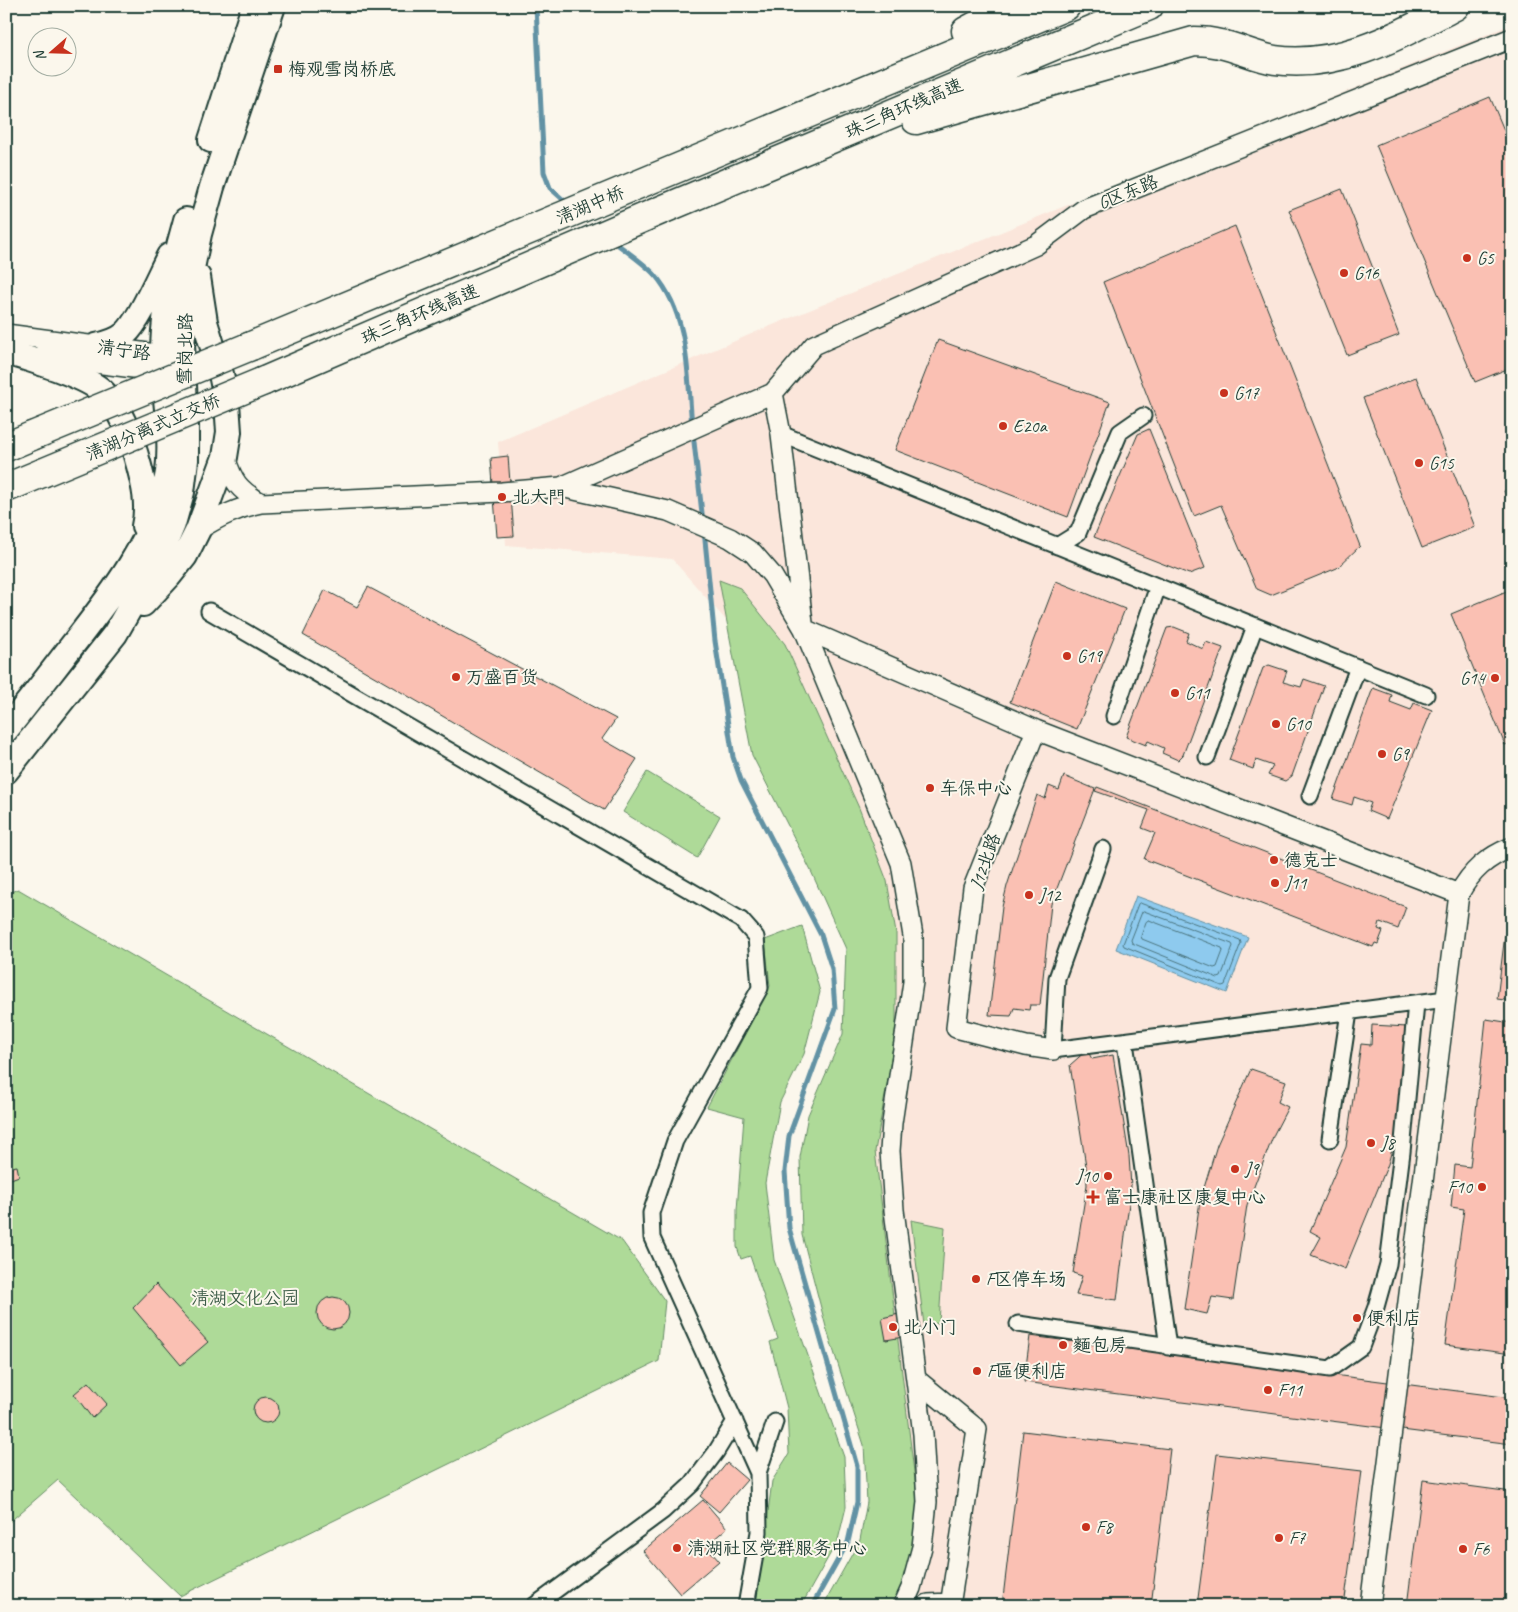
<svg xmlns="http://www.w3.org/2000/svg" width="1518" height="1612" font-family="Caveat,'LXGW WenKai TC',sans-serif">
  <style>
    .built { fill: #fbe6db }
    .green { fill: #aeda98; stroke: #668c66 }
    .water { fill: #8ecaee; stroke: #6292a4 }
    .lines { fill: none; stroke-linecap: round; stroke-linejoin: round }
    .shore { stroke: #4b757e; stroke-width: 1 }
    .stream { stroke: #6292a4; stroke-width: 5 }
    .building { fill: #fac0b3; stroke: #1f3d34 }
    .minor-casing { stroke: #1f3d34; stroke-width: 19 }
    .tertiary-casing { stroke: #1f3d34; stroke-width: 22 }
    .primary-casing { stroke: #1f3d34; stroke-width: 28 }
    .motorway-casing { stroke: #1f3d34; stroke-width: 31 }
    .minor { stroke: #fbf7ec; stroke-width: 15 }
    .tertiary { stroke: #fbf7ec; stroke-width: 19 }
    .primary { stroke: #fbf7ec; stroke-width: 24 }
    .motorway { stroke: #fbf7ec; stroke-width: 28 }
    .motorway-bridge-casing { stroke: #1f3d34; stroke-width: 31; stroke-linecap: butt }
    .motorway-bridge { stroke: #fbf7ec; stroke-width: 28 }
    .poi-dot { fill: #c8321e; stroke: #fbf7ec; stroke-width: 2 }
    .labels { text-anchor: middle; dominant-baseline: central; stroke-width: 4; stroke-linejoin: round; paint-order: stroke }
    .poi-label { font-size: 18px; fill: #1f3d34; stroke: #fbf7ec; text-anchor: start }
    .street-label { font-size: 18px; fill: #1f3d34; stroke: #fbf7ec }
    .park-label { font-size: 18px; fill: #3c5c48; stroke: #fbf7ec }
  </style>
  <rect width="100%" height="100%" fill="#fbf7ec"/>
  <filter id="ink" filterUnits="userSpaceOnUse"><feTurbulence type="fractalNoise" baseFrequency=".02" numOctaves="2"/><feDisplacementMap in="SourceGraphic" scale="10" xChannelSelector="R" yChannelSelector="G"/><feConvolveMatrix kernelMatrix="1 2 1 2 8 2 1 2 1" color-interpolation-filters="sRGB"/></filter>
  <g filter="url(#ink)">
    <path class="built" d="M1512,24V1606H849L880,1548L834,1190L880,943L775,676L672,559L506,545L498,442L763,329Z"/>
    <path class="green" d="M719,580L740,588L785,644L859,808L887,881L896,933V1024L889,1073L875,1151L918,1505L913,1546L895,1606H823L860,1540L867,1502L864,1445L826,1327L802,1235L800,1157L808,1115L843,1034L846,949L811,871L752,755Z
      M647,772L720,816L697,858L623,812Z
      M18,889L622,1241L665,1301L659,1361L180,1596L58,1480L6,1525V894Z
      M802,926L820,992L804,1054L780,1102L765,1183L774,1260L844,1457L846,1507L838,1540L801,1606H756L772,1481L789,1454L787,1408L770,1342L778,1339L750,1256L741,1259L737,1247V1210L744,1117L707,1107L770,986L765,940Z
      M911,1220L945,1227L939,1323L924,1325Z"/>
    <path class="water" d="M1136,896L1248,937L1227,993L1116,949Z"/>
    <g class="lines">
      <path class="shore" d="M1140,903L1240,940L1241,943L1225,985L1222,986L1124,946L1123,944L1138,904Z
        M1144,911L1232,944L1233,946L1221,977L1218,978L1132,943L1131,940L1142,912Z
        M1149,920L1222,948L1223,951L1217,967L1214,968L1142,939L1141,936L1146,922Z"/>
      <path class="stream" d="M536,6L544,172L550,188L568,204
        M613,241C626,251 644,263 655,275C690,316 687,374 692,425
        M693,433L703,522
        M704,530L715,641L733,757L741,780L821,935L832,969L835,1009L789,1136L785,1171L789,1228L857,1466V1502L848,1542L812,1606"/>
    </g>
    <path class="building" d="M1490,97L1512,149V367L1475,382L1376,145Z
      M1342,189L1399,335L1347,355L1289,210Z
      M1235,226L1360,546L1337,568L1271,595L1257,589L1221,505L1194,516L1103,282Z
      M938,340L1110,402L1068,517L895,450Z
      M1416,377L1475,527L1422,548L1363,398Z
      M1149,429L1205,568L1189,574L1094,537L1138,434Z
      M508,456L514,536L497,537L491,458Z
      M1512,487V510L1504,491Z
      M1056,581L1125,609L1077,729L1010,702Z
      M368,587L616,719L602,739L637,759L604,810L303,635L325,590L357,607Z
      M1509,590L1512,596V743L1505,745L1451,614Z
      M1174,627L1189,633L1186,641L1203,649L1206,642L1223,648L1183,755L1178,760L1162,753L1164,748L1148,741L1146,745L1126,737L1167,628Z
      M1269,665L1287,671L1283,682L1301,687L1304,679L1324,686L1292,776L1285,781L1268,775L1273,766L1256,760L1253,769L1229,760L1263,668Z
      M1373,688L1392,695L1390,702L1411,710L1414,703L1432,710L1387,819L1368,811L1371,803L1354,797L1352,805L1333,799Z
      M1064,776L1095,789L1051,904L1040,1005H1030L1029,1010L1014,1008L1011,1016L989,1015L1002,907L1007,886L1037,795L1045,799L1049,786L1059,790Z
      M1097,787L1406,907L1398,929L1380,922L1378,929L1383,931L1378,944L1375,943L1373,947L1144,859L1155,833L1142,828L1149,810L1095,791Z
      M1511,886H1512V1001L1497,999Z
      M1486,1019L1512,1023V1354L1445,1345L1464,1209L1451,1207L1455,1165L1470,1167Z
      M1372,1025L1407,1027L1395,1139L1388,1164L1345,1269L1311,1255L1321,1237L1310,1231L1346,1147L1361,1044L1371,1045Z
      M1087,1050L1092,1059L1113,1055L1129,1156L1131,1187L1117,1300L1076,1295L1082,1276L1073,1273L1087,1185L1086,1166L1070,1065Z
      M1251,1069L1286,1081L1278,1102L1288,1107L1274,1134L1247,1205L1233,1300L1212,1297L1207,1314L1184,1309L1200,1201L1217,1145Z
      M17,1166L19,1176L8,1180L6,1168Z
      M156,1284L208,1342L181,1365L133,1308Z
      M317 1313a16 16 0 1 1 32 0a16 16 0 1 1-32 0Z
      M899,1314L903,1337L886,1340L882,1318Z
      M1030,1336L1512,1398V1444L1024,1382Z
      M88,1382L107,1404L92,1418L74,1394Z
      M253 1410a13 13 0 1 1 26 0a13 13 0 1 1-26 0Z
      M1023,1431L1170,1449L1151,1606H1002Z
      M1217,1454L1362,1471L1344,1606H1197Z
      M727,1463L747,1480L719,1512L700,1496Z
      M1423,1480L1512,1492V1606H1407Z
      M703,1500L727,1528L706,1546L719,1561L680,1594L643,1551Z"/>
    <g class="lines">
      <g class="minor-casing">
        <path id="minor" d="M781,434L1426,695
          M1057,546L1078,533L1120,432L1143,416
          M209,611L741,920L756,937L760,988L675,1141L651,1213L652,1238L758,1473L759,1532L746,1606
          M1114,716L1158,586
          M1207,757L1255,626
          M1310,796L1358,667
          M1103,849L1057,978L1053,1050L1446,999
          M1125,1042L1168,1347
          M1330,1139L1349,1012
          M1018,1324L1330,1369L1361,1347L1376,1307L1388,1264L1402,1152L1416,1003
          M758,1473L775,1422
          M534,1606L663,1511L692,1484L716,1452L735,1421"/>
      </g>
      <g class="tertiary-casing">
        <path id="tertiary" d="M6,334L163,355L174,362
          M42,356L164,372L176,368
          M773,393L781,434L803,623
          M225,457C233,482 238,489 261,503
          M561,487L773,393L814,345L1036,245L1084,209L1512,38
          M198,530C219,517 237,508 261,503L502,492L561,487L668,511L730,538L753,553L772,575L804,629L901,863L913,936V982L892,1123L890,1151L894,1210L923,1434L927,1502L922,1547L911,1588L903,1606
          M804,629L1036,730L1459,894
          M1036,730L973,888L956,1028L1026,1046L1053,1050
          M916,1379L977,1429L950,1606
          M926,1606L928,1604L950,1603
          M1370,1606L1459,894C1471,871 1487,857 1512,847"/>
      </g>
      <g class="primary-casing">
        <path id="primary" d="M211,140L254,6
          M96,346C106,344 117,341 125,334C140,321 159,275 169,256
          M7,352C31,360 84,375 102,391C122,410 132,440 139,466C144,485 149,505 144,526
          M143,604L169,576L185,556L198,530L225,457L229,432L227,403L221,374L205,322L198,277
          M6,730C27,704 47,678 67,652C107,601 158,538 168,472C173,433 163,393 163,354C163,310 174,262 186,220
          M6,771L115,634L160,555L173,524L182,492L186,460V426L182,344L190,278L199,234L212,187L273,6"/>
      </g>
      <g class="motorway-casing">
        <path id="motorway" d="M966,31L1013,6
          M916,120L1194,41C1203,41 1212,42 1220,44C1239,48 1256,57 1275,60C1341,69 1399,35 1455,6
          M251,346L1066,6
          M264,381L659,211L1149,6
          M6,447L32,436
          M6,488L42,473"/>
      </g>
      <use href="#minor" class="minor"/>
      <use href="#tertiary" class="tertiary"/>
      <use href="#primary" class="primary"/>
      <use href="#motorway" class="motorway"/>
      <g class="motorway-bridge-casing">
        <path id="motorway-bridge" d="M32,436L251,346
          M42,473L264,381"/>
      </g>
      <use href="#motorway-bridge" class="motorway-bridge"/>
    </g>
  </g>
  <g class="poi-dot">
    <rect x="273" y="64" width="10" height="10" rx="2.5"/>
    <circle cx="1467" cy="258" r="5"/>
    <circle cx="1344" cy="273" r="5"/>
    <circle cx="1224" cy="393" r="5"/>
    <circle cx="1003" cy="426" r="5"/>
    <circle cx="1419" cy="463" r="5"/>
    <circle cx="502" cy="497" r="5"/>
    <circle cx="1067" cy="656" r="5"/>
    <circle cx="456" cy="677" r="5"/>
    <circle cx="1495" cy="678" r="5"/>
    <circle cx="1175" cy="693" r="5"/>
    <circle cx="1276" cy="724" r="5"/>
    <circle cx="1382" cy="754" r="5"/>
    <circle cx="930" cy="788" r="5"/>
    <circle cx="1274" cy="860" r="5"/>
    <circle cx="1275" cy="883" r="5"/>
    <circle cx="1029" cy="895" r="5"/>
    <circle cx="1371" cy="1143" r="5"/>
    <circle cx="1235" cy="1169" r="5"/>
    <circle cx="1108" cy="1176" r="5"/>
    <circle cx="1482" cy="1187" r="5"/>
    <path d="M1090.5 1189.5h5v5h5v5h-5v5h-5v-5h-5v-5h5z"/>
    <circle cx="976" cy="1279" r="5"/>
    <circle cx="1357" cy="1318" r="5"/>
    <circle cx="893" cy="1327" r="5"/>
    <circle cx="1063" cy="1345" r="5"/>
    <circle cx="977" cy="1371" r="5"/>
    <circle cx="1268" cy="1390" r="5"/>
    <circle cx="1086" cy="1527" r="5"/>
    <circle cx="1279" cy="1538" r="5"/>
    <circle cx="677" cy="1548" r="5"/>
    <circle cx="1463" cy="1549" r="5"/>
  </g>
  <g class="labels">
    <g class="poi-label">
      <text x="288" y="69">梅观雪岗桥底</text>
      <text x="1477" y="258">G5</text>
      <text x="1354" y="273">G16</text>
      <text x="1234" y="393">G17</text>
      <text x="1013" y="426">E20a</text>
      <text x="1429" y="463">G15</text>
      <text x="512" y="497">北大門</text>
      <text x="1077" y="656">G19</text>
      <text x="466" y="677">万盛百货</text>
      <text x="1485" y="678" text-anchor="end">G14</text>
      <text x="1185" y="693">G11</text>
      <text x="1286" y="724">G10</text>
      <text x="1392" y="754">G9</text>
      <text x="940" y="788">车保中心</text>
      <text x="1284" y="860">德克士</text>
      <text x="1285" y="883">J11</text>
      <text x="1039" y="895">J12</text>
      <text x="1381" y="1143">J8</text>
      <text x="1245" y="1169">J9</text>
      <text x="1098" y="1176" text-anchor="end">J10</text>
      <text x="1472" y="1187" text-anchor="end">F10</text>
      <text x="1104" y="1197">富士康社区康复中心</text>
      <text x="986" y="1279">F区停车场</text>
      <text x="1367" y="1318">便利店</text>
      <text x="903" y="1327">北小门</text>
      <text x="1073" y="1345">麵包房</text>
      <text x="987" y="1371">F區便利店</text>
      <text x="1278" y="1390">F11</text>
      <text x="1096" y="1527">F8</text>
      <text x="1289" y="1538">F7</text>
      <text x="687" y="1548">清湖社区党群服务中心</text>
      <text x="1473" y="1549">F6</text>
    </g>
    <g class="street-label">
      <text transform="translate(904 108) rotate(-23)">珠三角环线高速</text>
      <text transform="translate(1128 192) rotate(-22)">G区东路</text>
      <text transform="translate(590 205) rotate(-23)">清湖中桥</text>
      <text transform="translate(420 314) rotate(-23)">珠三角环线高速</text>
      <text transform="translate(185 349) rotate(-89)">雪岗北路</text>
      <text transform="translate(124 350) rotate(8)">清宁路</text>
      <text transform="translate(153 427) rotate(-23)">清湖分离式立交桥</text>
      <text transform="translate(985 861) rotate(-70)">J12北路</text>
    </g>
    <g class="park-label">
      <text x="245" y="1298">清湖文化公园</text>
    </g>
  </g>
  <rect width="1518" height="1612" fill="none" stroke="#fbf7ec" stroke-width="25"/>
  <rect x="12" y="12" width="1493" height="1587" fill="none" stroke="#1f3d34" stroke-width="2" filter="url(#ink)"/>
  <g transform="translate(52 52) rotate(250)"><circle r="24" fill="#fbf7ec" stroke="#a3ada2"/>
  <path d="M0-4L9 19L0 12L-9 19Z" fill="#c8321e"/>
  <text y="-8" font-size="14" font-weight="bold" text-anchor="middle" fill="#1f3d34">N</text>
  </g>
</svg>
